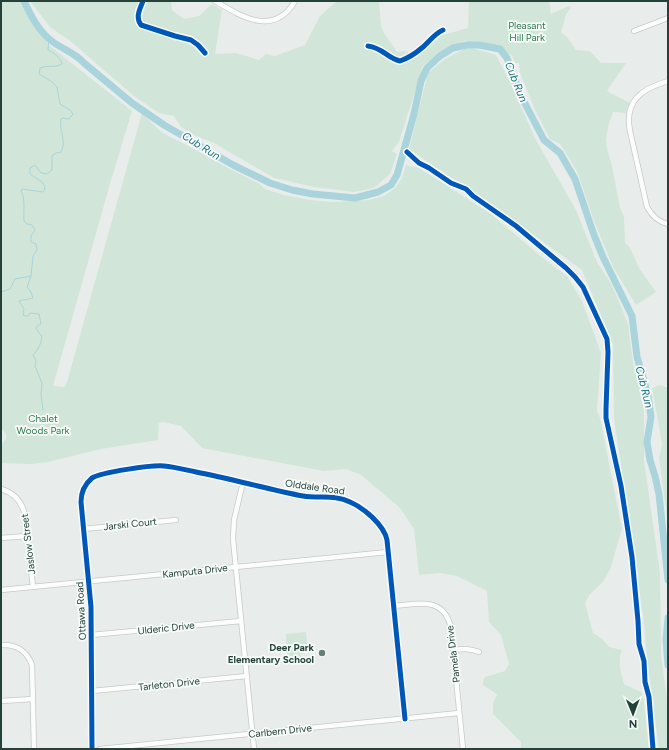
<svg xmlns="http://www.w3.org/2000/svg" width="669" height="750" font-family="Figtree,sans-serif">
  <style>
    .green { fill: #d1e6d8 }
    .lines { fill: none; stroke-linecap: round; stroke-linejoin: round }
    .stream { stroke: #a9d4db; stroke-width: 1 }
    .river { stroke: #a9d4db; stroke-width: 7 }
    .minor-casing { stroke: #c5cac8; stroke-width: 6 }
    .minor { stroke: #fcfcfc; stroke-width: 4.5 }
    .cycleway-casing { stroke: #f7fbf9; stroke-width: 8 }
    .cycleway { stroke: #0057b8; stroke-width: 5 }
    .poi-dot { fill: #697e78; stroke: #f7fbf9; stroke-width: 1.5 }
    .labels { text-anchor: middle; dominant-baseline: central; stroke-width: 3.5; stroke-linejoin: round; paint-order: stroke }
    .park-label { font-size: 10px; fill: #2d7a4b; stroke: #f7fbf9 }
    .street-label { font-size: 10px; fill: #24423a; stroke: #f7fbf9 }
    .poi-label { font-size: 10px; font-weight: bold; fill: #24423a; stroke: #f7fbf9; text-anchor: end }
    .water-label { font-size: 11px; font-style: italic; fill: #1c6f80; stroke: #f7fbf9 }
  </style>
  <rect width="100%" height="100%" fill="#e8edeb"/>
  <path class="green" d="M1,1H20L50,46L132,111L110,184L53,386L64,387L67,382L142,113L161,132L188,146L228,168L258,183L265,189L284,195L310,200L332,202L369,200L384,196L395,188L402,178L406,165L419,168L491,214L544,259L567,276L582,301L601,353L597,411L600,418L622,529L610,570L602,583L590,594L585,603L593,633L602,639L609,647L622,650C617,662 621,672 624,684L641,692L643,695L649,749H521V742L493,714V703L497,695L495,693L483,685V681L485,677L505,671L509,664L501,635L489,622L487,591L457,576L440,573L419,575L414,529L400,508L361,475L346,469L324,471L202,448L181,426L163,422L159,423L158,440L101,449L48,462L31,464L1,463V444C8,440 8,433 1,429Z
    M30,1H171L172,10L184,19L199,16L212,4L222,10L215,54L236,53L259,60L266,54L275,56L305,45L320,16L337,1H379L381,26L384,33L397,52L402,51L421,53L436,37L468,28L469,1H549L551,14L569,6L571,8L566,14L561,33L567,37L576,50L590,51L601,63H626L607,91L630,103L626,113L613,112L609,123L606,139L607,149L612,166L620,208L624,216L625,242L630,248L639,268L656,292L636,305L613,267L594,221L577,171L560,144L550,139L535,110L520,73L519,63H515L512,55L472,42L467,44V40L445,49L423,66L399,142L392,151L397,154L390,174L374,188L354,192L314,187L274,178L214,143L196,136L181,127L174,116L159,113L134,96L69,40L50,27Z
    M468,47L496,55L508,78L536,140L576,210L597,262L612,285L628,324L633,363L641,393L644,412V460L660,573L661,655L668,707V749H659L647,657L644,622L614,418L613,344L582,270L502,212L409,149L428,73L445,59Z
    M660,385L668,388V524L659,458L662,445L657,415L652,388Z
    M306,632L307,644L300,645L301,658L287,659L286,634Z"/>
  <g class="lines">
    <path class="stream" d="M31,276L27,287L30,290L33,298C28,300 23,299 19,301L24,309L23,313L24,316H28L30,313L39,314L41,324L37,326L36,328L42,337C41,344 38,350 33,355L36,361L35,366L42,383L41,395L43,410
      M1,292L10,289L15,279L31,276L33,256L37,250L36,244L31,242V236L35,230L32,225L27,224L24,221C23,211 26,200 21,191L22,189L43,192L45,189C45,181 36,179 30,174V168L35,165L41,173L47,174L52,170V156L56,153L61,152C67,141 59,131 61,119L63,118L69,119L73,114L70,110L60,104L57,87L52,82L39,74L40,68C48,65 55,68 62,64C60,57 54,53 48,50L49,39"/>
    <path class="river" d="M24,1C31,16 39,32 53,42C64,50 75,53 84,63L132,103L164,125L233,165L270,183L292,190L313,194L355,198L378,192L391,185L397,175L414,114L421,81L427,68L440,56L453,48L467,45H479L500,49L507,58L521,96L544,140L560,153L575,179L594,235L603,257L632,316L637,357L648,395L651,417L647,442L650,460L655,476L659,494L668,580
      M668,618L666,640L668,665"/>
    <g class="minor-casing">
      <path id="minor" d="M215,1C242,17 274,37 295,1
        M634,31L668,18
        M668,81C642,89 624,100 630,131L647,207C652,216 658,222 668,224
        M243,482L234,520L233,539L254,749
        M1,489C15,493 22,502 25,515L33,587
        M83,529L176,520
        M1,538L27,536
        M1,590L388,552
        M394,606C418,604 444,596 451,628L463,749
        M91,635L241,621
        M1,645C16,644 27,651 32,665L34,749
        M453,650C463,649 470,648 479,652
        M92,691L247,676
        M1,701L33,699
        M92,749L91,607L81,502C81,493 85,484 92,478C102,472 151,465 164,466C175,467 186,470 196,472C232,479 267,489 303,496C319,499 335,494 350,502C364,508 384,525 387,540L405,719
        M100,749L459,713"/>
    </g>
    <use href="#minor" class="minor"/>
    <g class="cycleway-casing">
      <path id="cycleway" d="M143,1C140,9 135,17 141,25L175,36L191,40L198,45L205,53
        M368,46C383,48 387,58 400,61C409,58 416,53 423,47C430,41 434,34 443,30
        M407,152L419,163L429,168L451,183L466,189L473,196L516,226L566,268L575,277L583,287L607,339L608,352L606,409V418L621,486L632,557L638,621L639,644L644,661L645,682L649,697L653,749
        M92,749L91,607L81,502C81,493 85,484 92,478C102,472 151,465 164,466C175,467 186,470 196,472C232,479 267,489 303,496C319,499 335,494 350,502C364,508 384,525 387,540L405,719"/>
    </g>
    <use href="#cycleway" class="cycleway"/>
  </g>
  <circle class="poi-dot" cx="322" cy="653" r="4"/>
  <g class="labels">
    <g class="park-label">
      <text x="527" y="25">Pleasant<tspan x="527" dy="12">Hill Park</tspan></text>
      <text x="43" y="418">Chalet<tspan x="43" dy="12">Woods Park</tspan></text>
    </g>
    <g class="street-label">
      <text transform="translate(315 487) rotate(8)">Olddale Road</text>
      <text transform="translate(130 524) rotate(-6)">Jarski Court</text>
      <text transform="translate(28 544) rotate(-97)">Jaslow Street</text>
      <text transform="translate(195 571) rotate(-6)">Kamputa Drive</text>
      <text transform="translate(81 611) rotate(-93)">Ottawa Road</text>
      <text transform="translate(166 628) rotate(-6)">Ulderic Drive</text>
      <text transform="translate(453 654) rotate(-97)">Pamela Drive</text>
      <text transform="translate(169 684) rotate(-6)">Tarleton Drive</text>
      <text transform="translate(280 731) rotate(-6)">Carlbern Drive</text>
    </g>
    <g class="poi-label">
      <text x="314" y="647">Deer Park<tspan x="314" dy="12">Elementary School</tspan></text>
    </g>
    <g class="water-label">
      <text transform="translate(516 82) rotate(68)">Cub Run</text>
      <text transform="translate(201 146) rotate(32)">Cub Run</text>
      <text transform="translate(644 387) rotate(76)">Cub Run</text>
    </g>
  </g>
  <rect width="669" height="750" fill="none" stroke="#24423a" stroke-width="4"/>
  <g transform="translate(633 714) rotate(179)" stroke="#f7fbf9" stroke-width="3" paint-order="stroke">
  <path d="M0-3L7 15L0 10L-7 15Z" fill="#24423a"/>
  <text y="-6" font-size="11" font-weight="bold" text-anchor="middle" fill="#24423a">N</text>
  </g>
</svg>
